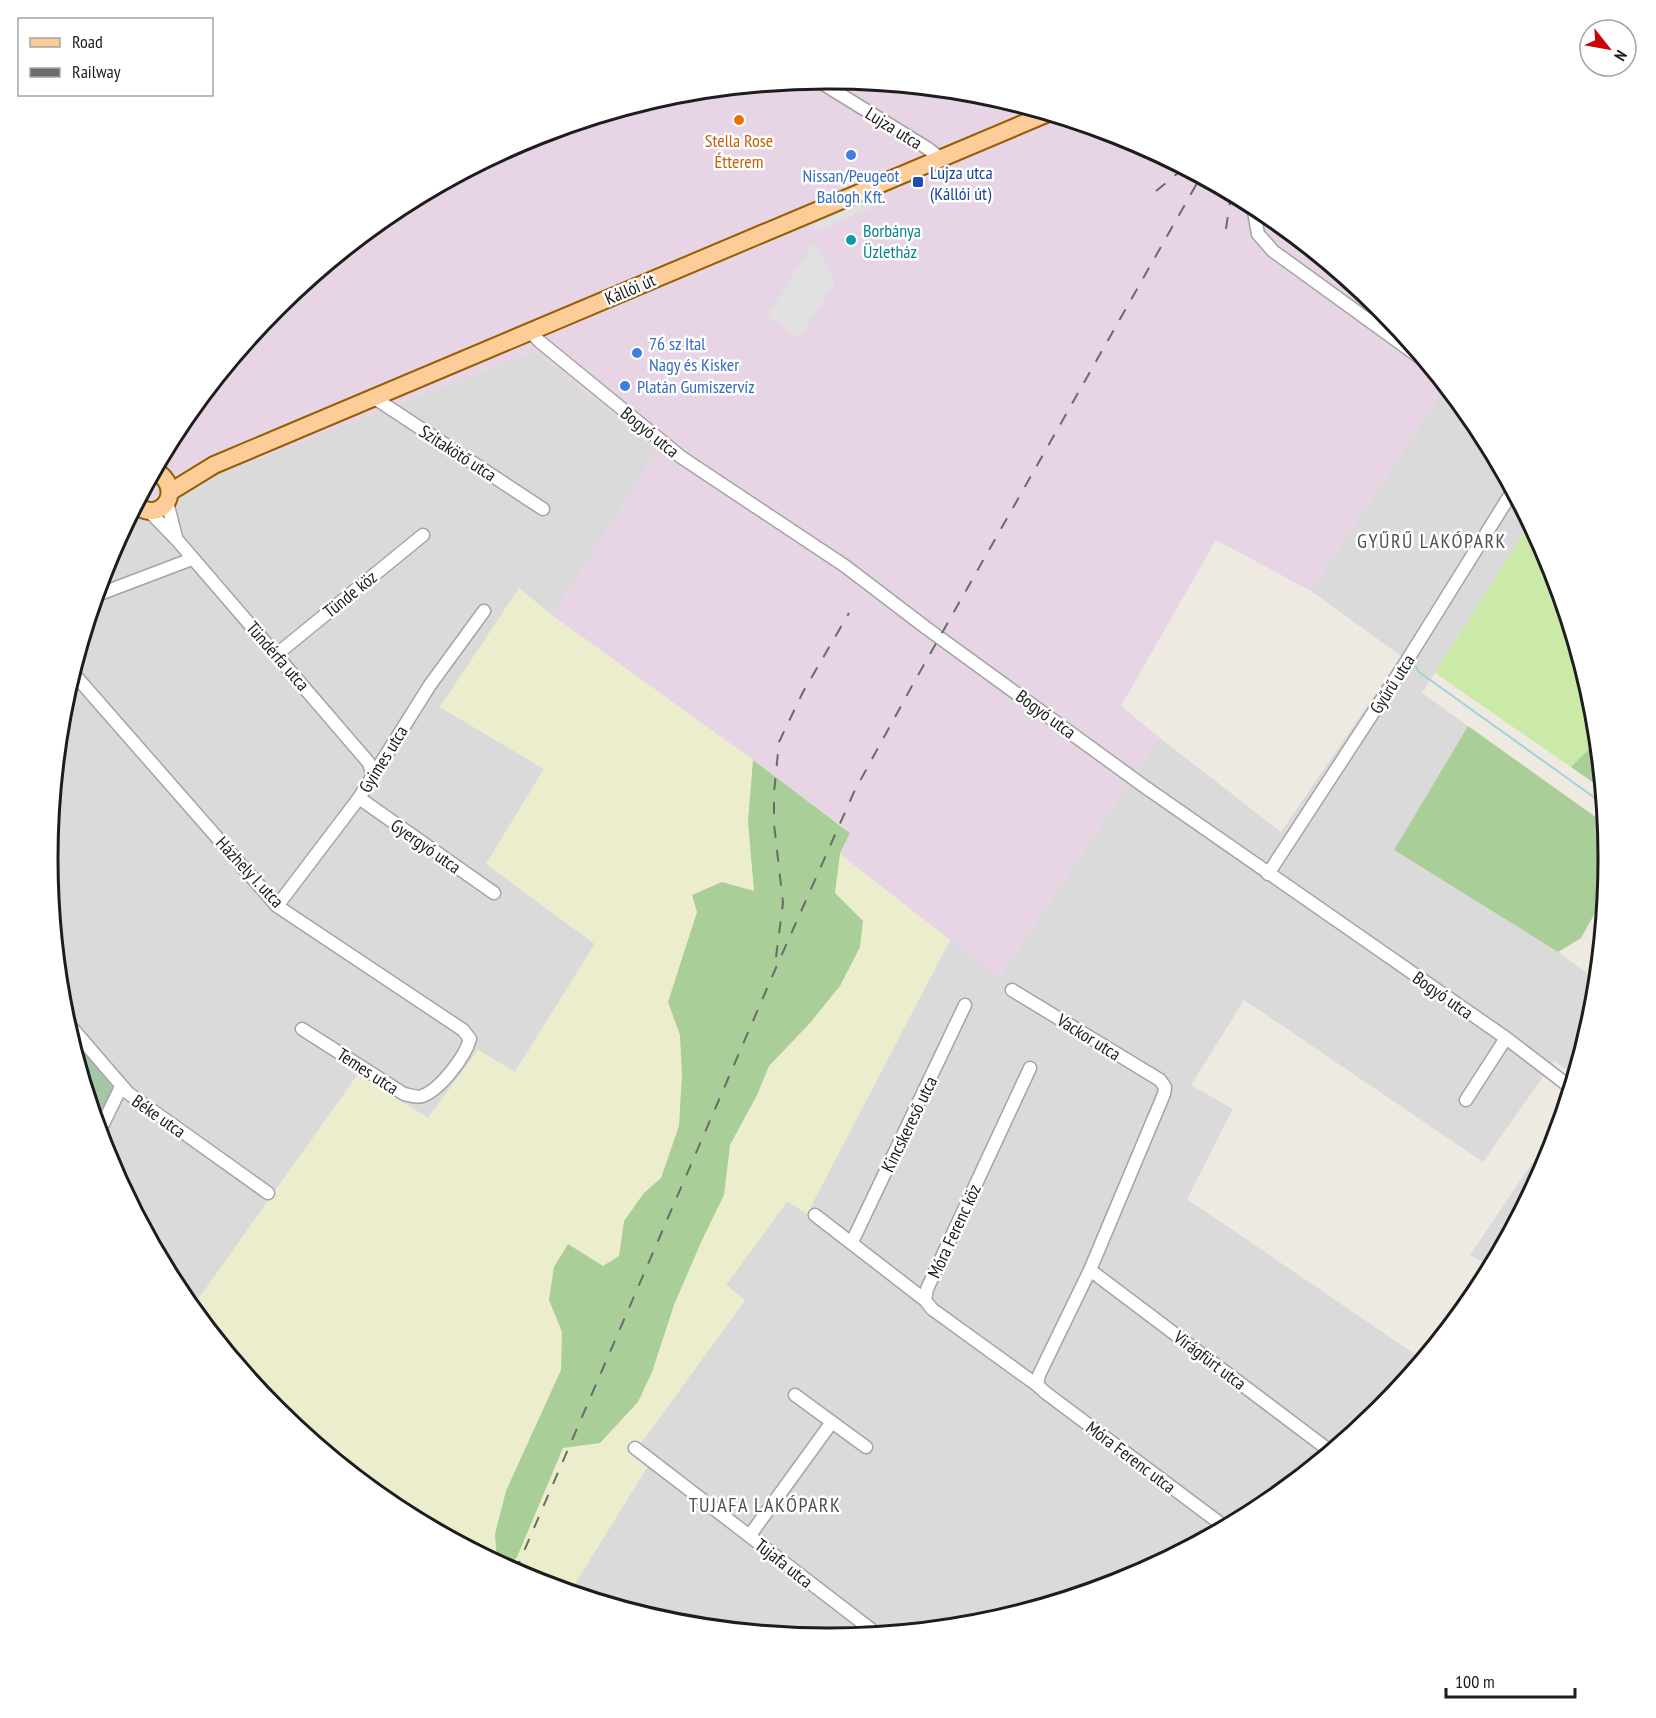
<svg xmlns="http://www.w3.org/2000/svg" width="1656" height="1718" font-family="'PT Sans Narrow',sans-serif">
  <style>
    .residential { fill: #dbdada }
    .industrial { fill: #e7d4e5 }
    .farmland { fill: #ecedcd }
    .grass { fill: #cbe9a7 }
    .forest { fill: #a9ce97 }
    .cemetery { fill: #a3c7a7 }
    .parking { fill: #e1e1e1 }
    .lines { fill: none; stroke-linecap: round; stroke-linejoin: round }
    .stream { stroke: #a2d2dc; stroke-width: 2 }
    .minor-casing { stroke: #a4a4a4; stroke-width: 15 }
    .major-casing { stroke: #965d00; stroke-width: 20 }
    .minor { stroke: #fff; stroke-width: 12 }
    .major { stroke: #fccd99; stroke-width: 16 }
    .rail { stroke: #6b6b6b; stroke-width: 2; stroke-dasharray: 12 12; stroke-linecap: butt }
    .food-dot { fill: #e8710a; stroke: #fff; stroke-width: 2 }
    .shop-dot { fill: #3f7fe0; stroke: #fff; stroke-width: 2 }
    .transit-dot { fill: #1a4fb4; stroke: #fff; stroke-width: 2 }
    .culture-dot { fill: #0f9aa8; stroke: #fff; stroke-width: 2 }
    .labels { text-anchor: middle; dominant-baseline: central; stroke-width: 5; stroke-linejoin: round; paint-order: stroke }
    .street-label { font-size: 18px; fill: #1d1d1d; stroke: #fff }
    .food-label { font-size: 18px; fill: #c56008; stroke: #fff }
    .transit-label { font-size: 18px; fill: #164399; stroke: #fff; text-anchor: start }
    .shop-label { font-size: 18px; fill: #366cbe; stroke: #fff; text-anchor: start }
    .culture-label { font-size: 18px; fill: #0d838f; stroke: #fff; text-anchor: start }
    .neighbourhood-label { font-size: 20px; letter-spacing: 1.5px; fill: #505050; stroke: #fff }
    .rim { fill: none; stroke: #1d1d1d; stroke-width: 3 }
  </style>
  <rect width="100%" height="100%" fill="#eeeae2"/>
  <path class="residential" d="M1368,298L1380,308L1439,380L1354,320Z
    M535,351L657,450L553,616L519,589L440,707L544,769L486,864L595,944L515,1072L478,1050L428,1118L358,1075L192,1308L179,1292L107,1157L63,1011L48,859L63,707L108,560L137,505Z
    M1445,387L1477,426L1529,524L1422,693L1468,726L1394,850L1558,952L1596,980L1593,1012L1574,1075L1554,1061L1483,1162L1244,1000L1191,1085L1233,1109L1187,1199L1422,1359L1379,1411L1261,1508L1126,1580L980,1624L828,1639L675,1624L570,1592L649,1464L639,1446L745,1300L726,1285L788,1200L807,1213L950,940L999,977L1160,738L1281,832L1401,656L1311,591Z
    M1559,1123L1548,1158L1490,1266L1470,1255Z"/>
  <path class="industrial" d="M828,79L981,94L1127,139L1262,211L1368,298L1355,320L1439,380L1445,387L1311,591L1216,540L1121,706L1160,738L998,978L840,854L850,832L753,760L553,616L657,450L535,351L137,505L180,425L277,307L395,210L530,138L676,94Z"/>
  <path class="farmland" d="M519,588L553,616L753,760L850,833L841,855L950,940L807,1214L787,1201L726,1285L745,1300L639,1446L649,1464L570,1592L529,1579L394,1507L276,1410L192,1308L358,1074L428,1118L478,1050L515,1072L595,944L486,864L544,769L440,707Z"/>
  <path class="grass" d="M1529,524L1549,561L1593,707L1596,742L1571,767L1435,673Z"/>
  <path class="forest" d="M1468,726L1604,823L1608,859L1604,897L1581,938L1558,952L1394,850Z
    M1596,742L1601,788L1571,767Z
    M753,760L850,833L840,854L835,893L863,921L860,947L840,986L810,1023L769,1066L757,1095L730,1145L724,1195L702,1240L674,1305L652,1372L638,1402L600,1443L563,1448L517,1557L508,1568L497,1562L495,1534L506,1491L561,1370L562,1332L549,1300L554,1267L568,1244L603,1266L619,1256L624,1221L644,1193L661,1178L679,1126L682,1074L680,1035L668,1002L697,912L692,895L722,882L754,891L748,822Z"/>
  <path class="cemetery" d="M70,1034L113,1088L97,1123Z"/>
  <path class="parking" d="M871,198L875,206L817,231L809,226Z
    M812,245L820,249L835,284L799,338L767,316Z"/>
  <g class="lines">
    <path class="stream" d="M1413,662L1419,672L1602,803"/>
    <g class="minor-casing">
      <path id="minor" d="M817,80L927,148L940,158
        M1253,206L1258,234L1273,251L1422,359
        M530,331L539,341L681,457L845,566L925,627L1145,787L1506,1038L1570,1087
        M373,397L543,509
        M167,502L176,537
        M149,511L178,541L369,763L372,774
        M97,595L192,559
        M277,654L423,535
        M73,673L277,906L463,1030L470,1039C465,1057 440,1090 422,1096C417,1098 410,1095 404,1094L302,1029
        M359,798L494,893
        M1268,874L1403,667L1512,492
        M277,906L359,798L430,685L484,611
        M1012,990L1160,1080L1165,1087L1164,1094L1090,1270L1039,1375L1037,1385
        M66,1021L128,1093L268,1193
        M1030,1068L927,1289L925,1300L932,1309L1037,1385L1046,1393L1225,1527
        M1466,1100L1506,1038
        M99,1132L121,1087
        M815,1215L925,1300
        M852,1242L965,1005
        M1090,1270L1330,1451
        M795,1395L866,1447
        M635,1448L877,1634
        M750,1535L832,1422"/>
    </g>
    <g class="major-casing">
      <path id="major" d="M170,492L214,465L1046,114
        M137,506C160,523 183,493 160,474"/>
    </g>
    <use href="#minor" class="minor"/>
    <use href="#major" class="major"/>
    <path class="rail" d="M1156,191L1183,169
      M1226,229L1231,194
      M776,957L783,903L774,824V793L779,742L803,692L849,613
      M515,1572L775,970L854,792L913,684L1200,178"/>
  </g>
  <circle class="food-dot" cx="739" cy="120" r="6"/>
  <g class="shop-dot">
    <circle cx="851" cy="155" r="6"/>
    <circle cx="637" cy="353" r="6"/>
    <circle cx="625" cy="386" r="6"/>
  </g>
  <rect class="transit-dot" x="912" y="176" width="12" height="12" rx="3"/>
  <circle class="culture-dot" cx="851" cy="240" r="6"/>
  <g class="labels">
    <g class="street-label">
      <text transform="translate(894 128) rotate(32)">Lujza utca</text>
      <text transform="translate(630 289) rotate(-23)">Kállói út</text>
      <text transform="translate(650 432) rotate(39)">Bogyó utca</text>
      <text transform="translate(458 453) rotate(33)">Szitakötő utca</text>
      <text transform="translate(350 594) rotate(-39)">Tünde köz</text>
      <text transform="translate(278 656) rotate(49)">Tündérfa utca</text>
      <text transform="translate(1392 684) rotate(-57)">Gyűrű utca</text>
      <text transform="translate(1046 714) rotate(36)">Bogyó utca</text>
      <text transform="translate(383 759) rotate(-58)">Gyimes utca</text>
      <text transform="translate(426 846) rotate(35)">Gyergyó utca</text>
      <text transform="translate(250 872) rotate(47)">Házhely I. utca</text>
      <text transform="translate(1443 995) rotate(35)">Bogyó utca</text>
      <text transform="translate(1089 1037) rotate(32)">Vackor utca</text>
      <text transform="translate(368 1071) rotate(33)">Temes utca</text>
      <text transform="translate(159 1116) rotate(35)">Béke utca</text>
      <text transform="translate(909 1124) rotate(-64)">Kincskereső utca</text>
      <text transform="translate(954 1231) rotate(-65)">Móra Ferenc köz</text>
      <text transform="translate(1210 1360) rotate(37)">Virágfürt utca</text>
      <text transform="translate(1131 1457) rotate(37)">Móra Ferenc utca</text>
      <text transform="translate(784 1563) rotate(38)">Tujafa utca</text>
    </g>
    <g class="food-label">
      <text x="739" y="140">Stella Rose<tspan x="739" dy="21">Étterem</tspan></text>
    </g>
    <g class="transit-label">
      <text x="930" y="172">Lujza utca<tspan x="930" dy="21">(Kállói út)</tspan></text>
    </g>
    <g class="shop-label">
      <text x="851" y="175" text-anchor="middle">Nissan/Peugeot<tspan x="851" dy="21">Balogh Kft.</tspan></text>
      <text x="649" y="343">76 sz Ital<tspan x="649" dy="21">Nagy és Kisker</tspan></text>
      <text x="637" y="386">Platán Gumiszervíz</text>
    </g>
    <g class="culture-label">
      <text x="863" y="230">Borbánya<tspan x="863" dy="21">Üzletház</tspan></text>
    </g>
    <g class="neighbourhood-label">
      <text x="1432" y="541">GYŰRŰ LAKÓPARK</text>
      <text x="765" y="1505">TUJAFA LAKÓPARK</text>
    </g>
  </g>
  <path d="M0 0H1656V1718H0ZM827 89H829A769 769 0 0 1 1598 858V859A769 769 0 0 1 829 1628H827A769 769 0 0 1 58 859V858A769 769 0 0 1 827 89Z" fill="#fff" fill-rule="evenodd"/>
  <path class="rim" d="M827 89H829A769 769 0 0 1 1598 858V859A769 769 0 0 1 829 1628H827A769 769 0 0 1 58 859V858A769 769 0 0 1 827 89Z"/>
  <rect x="18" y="18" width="195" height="78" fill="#ffffff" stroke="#a5a5a5" stroke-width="1.5"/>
  <rect x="30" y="38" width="30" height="9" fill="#fccd99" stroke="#a5a5a5" stroke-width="1.5"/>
  <text x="72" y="48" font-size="18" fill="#1d1d1d">Road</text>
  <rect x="30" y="68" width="30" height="9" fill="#6b6b6b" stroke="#a5a5a5" stroke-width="1.5"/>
  <text x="72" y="78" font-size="18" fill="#1d1d1d">Railway</text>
  <g transform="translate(1608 48) rotate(121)"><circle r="28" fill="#ffffff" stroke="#a5a5a5" stroke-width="1.5"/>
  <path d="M0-4.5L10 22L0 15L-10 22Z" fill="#ca0009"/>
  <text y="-9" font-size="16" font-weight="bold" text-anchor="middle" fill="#1d1d1d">N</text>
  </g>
  <path d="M1446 1688v9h129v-9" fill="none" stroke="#1d1d1d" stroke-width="3"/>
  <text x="1455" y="1688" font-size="18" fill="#1d1d1d" stroke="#ffffff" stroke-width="4.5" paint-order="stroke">100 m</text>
</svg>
